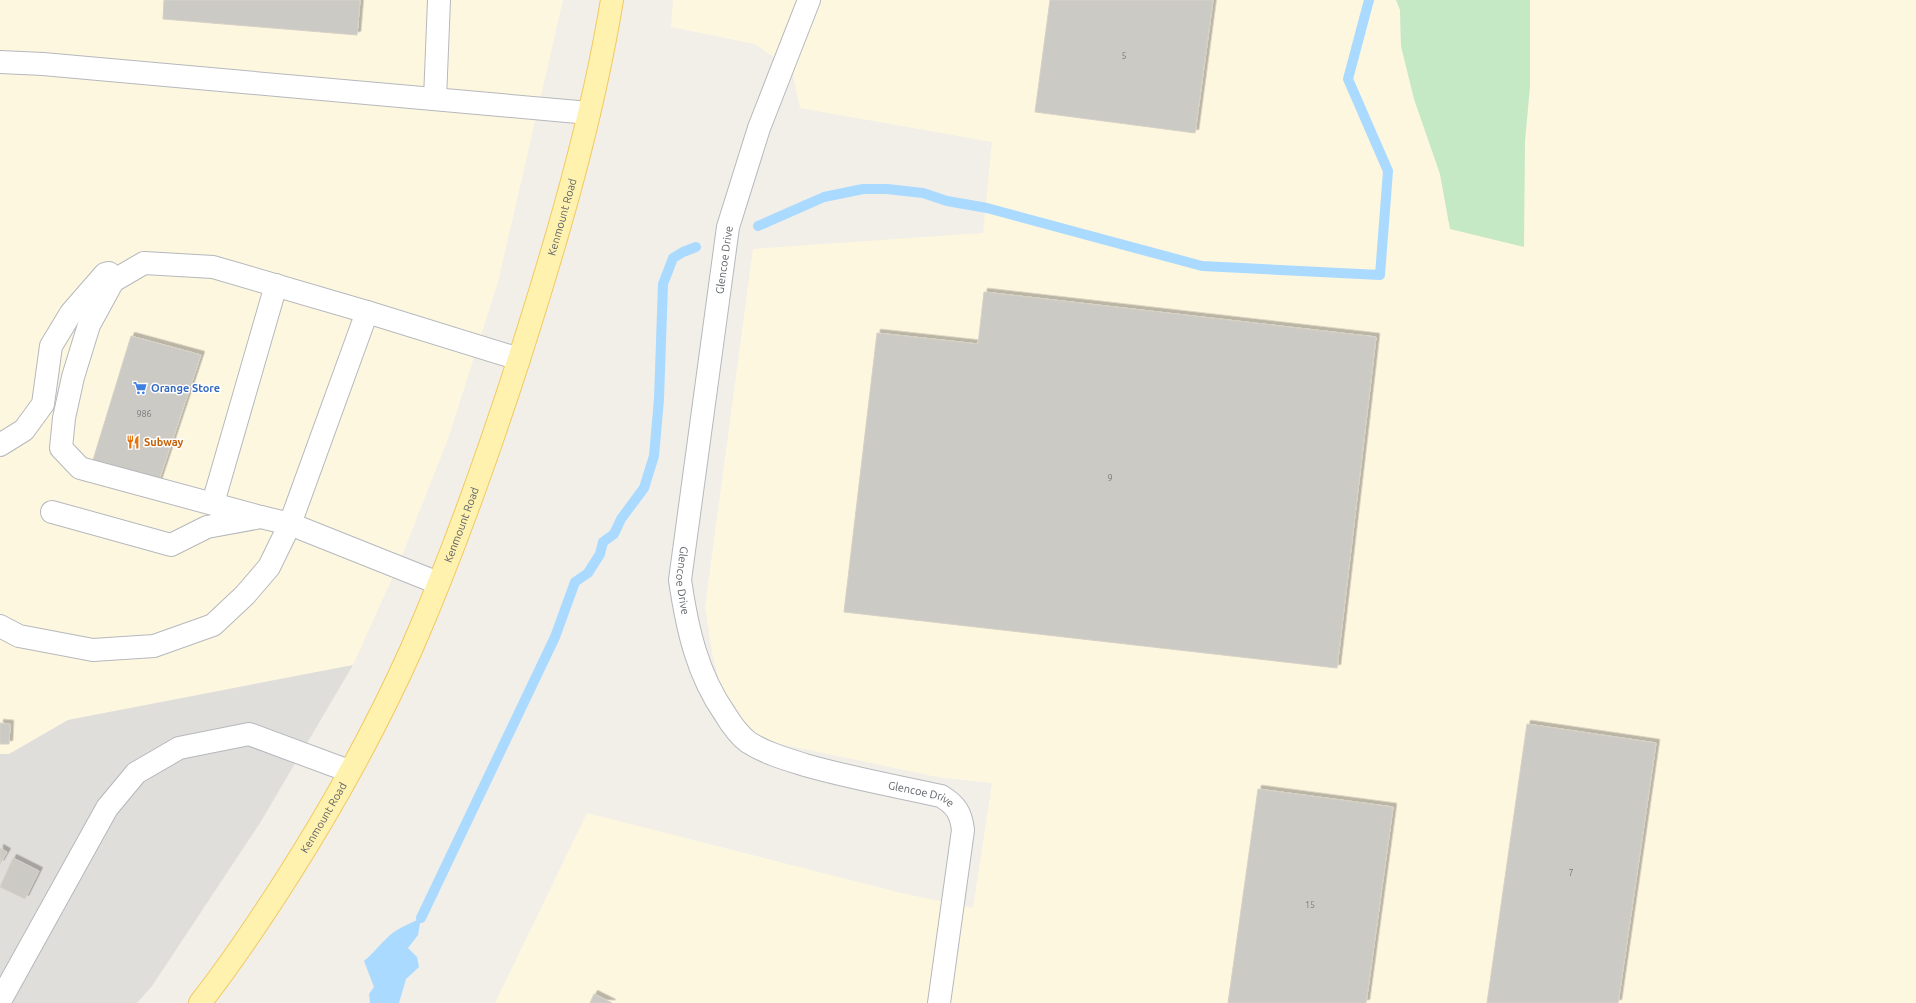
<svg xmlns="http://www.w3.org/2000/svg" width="1916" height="1003" font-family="Ubuntu,sans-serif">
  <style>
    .commercial { fill: #fef7e0 }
    .industrial { fill: #e0deda }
    .green { fill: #c5e8c5 }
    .water { fill: #aadaff }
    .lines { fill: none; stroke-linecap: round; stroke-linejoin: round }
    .stream { stroke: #aadaff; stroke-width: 10 }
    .building { fill: #cccac5; stroke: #d6d1c6; filter: url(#shadow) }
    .minor-casing { stroke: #b5b8bc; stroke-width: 24 }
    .major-casing { stroke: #f2c960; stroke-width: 24 }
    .minor { stroke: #fff; stroke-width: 22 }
    .major { stroke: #fff2af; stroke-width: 22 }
    .labels { text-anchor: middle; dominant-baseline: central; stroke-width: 3; stroke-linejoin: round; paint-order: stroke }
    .number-label { font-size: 9px; fill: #7a7d7f }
    .street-label { font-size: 11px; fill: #5f6368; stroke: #fff }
    .shop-label { font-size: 11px; font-weight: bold; fill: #366cbe; stroke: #fff; text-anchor: start }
    .food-label { font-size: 11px; font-weight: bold; fill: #c56008; stroke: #fff; text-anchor: start }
  </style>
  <defs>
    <filter id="shadow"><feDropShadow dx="3.5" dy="-3.5" stdDeviation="0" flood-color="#0004"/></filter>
  </defs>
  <rect width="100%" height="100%" fill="#f1efe8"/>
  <path class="commercial" d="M0,0H563L498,282L448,439L399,563L353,665L68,720L9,754H0Z
    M673,0H1396L1400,10L1401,46L1414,99L1440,174L1450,229L1525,141L1530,86V0H1916V1003H495L587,813L901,893L973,908L992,783L937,777L753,738L724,697L713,658L705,607L753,249L983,233L992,142L800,108L792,70L755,44L671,27Z"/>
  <path class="industrial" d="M353,665L260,823L152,986L137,1003H0V754H9L68,720Z"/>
  <path class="green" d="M1396,0H1530V86L1525,141L1524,247L1450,229L1440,174L1414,99L1401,46L1400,10Z"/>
  <path class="water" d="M421,918L418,935L408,948L417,957L419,967L406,979L399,1003H370L369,994L374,987L364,961C373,954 378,946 386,939C395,929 409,924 421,918Z"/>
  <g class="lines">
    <path class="stream" d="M758,226L824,197L863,189H887L923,193L947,201L987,208L1202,266L1380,275L1388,171L1348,79L1369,0
      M421,918L555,637L575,582L588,573L600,554L603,542L614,534L621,519L644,488L654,456L659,399L663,284L673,258L683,252L696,247"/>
  </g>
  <path class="building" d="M164,0H360L357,35L163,19Z
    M1050,0H1213L1195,133L1035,112Z
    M984,292L1376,337L1337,668L844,612L877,333L978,344Z
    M131,336L201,355L156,489L89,473Z
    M0,723L10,724L9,744H0Z
    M1527,724L1656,743L1618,1003H1487Z
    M1258,789L1393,807L1366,1003H1228Z
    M0,848L7,852L0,864Z
    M13,858L39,871L25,899L0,887Z
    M594,994L612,1003H590Z"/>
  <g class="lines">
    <g class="minor-casing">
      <g id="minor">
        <path id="s1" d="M809,0L759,128L728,227L680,580C687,628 697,674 725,714C731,724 739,735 748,742C765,753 786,759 805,765C850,778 896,786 941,796C956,805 961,813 963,830L939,1003"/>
        <path d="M0,62L43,64L589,113"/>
        <path d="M435,99L439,0"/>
        <path d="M0,445L24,430L43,404L51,346L71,313L105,274L109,273"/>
        <path d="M213,503L276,285"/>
        <path d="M261,517L80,468L61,448L64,418L73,377L89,325L113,281L144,263L213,267L367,312"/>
        <path d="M438,583L290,524L367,312L519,359"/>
        <path d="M0,626L19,636L93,650L154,646L213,625L245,595L269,567L290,524L261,517L207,527L171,545L52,512"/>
        <path d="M0,1001L107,808L136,773L179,748L249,734L349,771"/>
      </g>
    </g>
    <g class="major-casing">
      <g id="major">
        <path id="s2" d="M200,1003C231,964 258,923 285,881C331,809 376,728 411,650C453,554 488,455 520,356C557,240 592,121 612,0"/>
      </g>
    </g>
    <use href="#minor" class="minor"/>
    <use href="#major" class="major"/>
  </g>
  <defs>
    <g id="supermarket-bare" transform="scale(1.08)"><path d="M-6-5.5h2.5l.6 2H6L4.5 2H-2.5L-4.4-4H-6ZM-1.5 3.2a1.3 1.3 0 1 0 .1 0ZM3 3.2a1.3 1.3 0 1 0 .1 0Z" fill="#3f7fe0" stroke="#fff" stroke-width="2.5" paint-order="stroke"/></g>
    <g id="restaurant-bare" transform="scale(1.08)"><path d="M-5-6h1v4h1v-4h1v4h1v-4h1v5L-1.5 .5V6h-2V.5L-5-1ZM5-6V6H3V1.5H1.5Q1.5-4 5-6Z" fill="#e8710a" stroke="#fff" stroke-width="2.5" paint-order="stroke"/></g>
  </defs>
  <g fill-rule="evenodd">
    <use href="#supermarket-bare" x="140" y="388"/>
    <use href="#restaurant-bare" x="133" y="442"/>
  </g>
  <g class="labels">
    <g class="number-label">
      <text x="1124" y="56">5</text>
      <text x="144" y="414">986</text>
      <text x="1110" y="478">9</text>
      <text x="1571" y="873">7</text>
      <text x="1310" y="905">15</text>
    </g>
    <g class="street-label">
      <text stroke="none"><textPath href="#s2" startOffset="871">Kenmount Road</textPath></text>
      <text transform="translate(724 260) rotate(-82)">Glencoe Drive</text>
      <text stroke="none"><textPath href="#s2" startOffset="547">Kenmount Road</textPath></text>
      <text stroke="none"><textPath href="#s1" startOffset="598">Glencoe Drive</textPath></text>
      <text stroke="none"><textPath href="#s1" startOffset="958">Glencoe Drive</textPath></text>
      <text stroke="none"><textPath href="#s2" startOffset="223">Kenmount Road</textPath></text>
    </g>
    <g class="shop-label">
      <text x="151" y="388">Orange Store</text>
    </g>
    <g class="food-label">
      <text x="144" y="442">Subway</text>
    </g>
  </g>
</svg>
